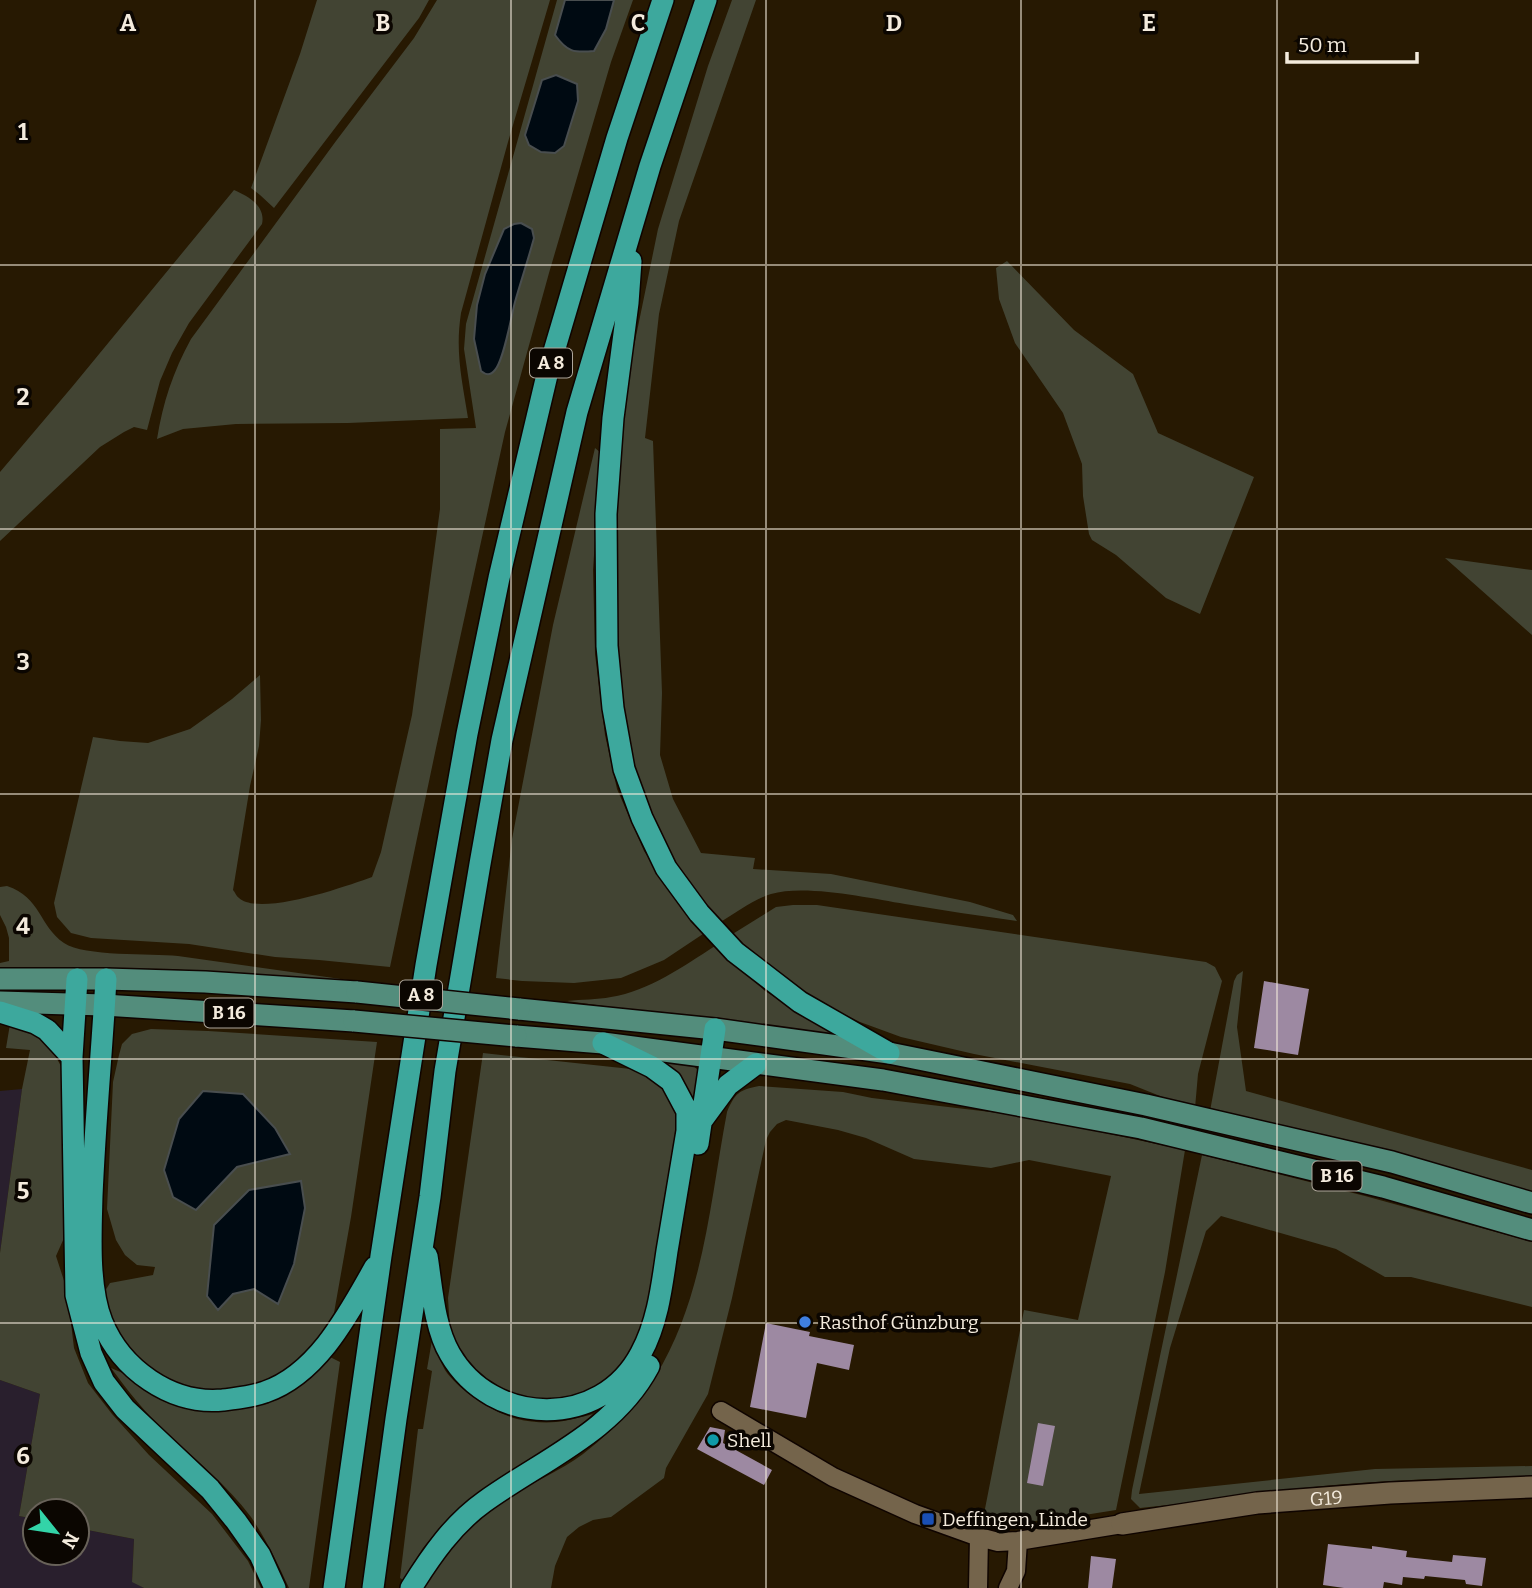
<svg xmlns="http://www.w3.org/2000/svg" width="1532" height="1588" font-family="Bitter,serif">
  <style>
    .industrial { fill: #291f2d }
    .green { fill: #424433 }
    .water { fill: #000a12; stroke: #494e4f; stroke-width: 2 }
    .building { fill: #9d89a2 }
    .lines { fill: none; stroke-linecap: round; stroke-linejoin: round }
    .street-casing { stroke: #0f0400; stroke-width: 21 }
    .secondary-casing { stroke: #0f0400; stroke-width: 24 }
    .primary-casing { stroke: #0f0400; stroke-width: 24 }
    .highway-casing { stroke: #0f0400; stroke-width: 24 }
    .street { stroke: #74644b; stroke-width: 18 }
    .secondary { stroke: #74644b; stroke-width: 21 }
    .primary { stroke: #538d7c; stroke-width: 21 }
    .highway { stroke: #3da89d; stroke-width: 21 }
    .primary-bridge-casing { stroke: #0f0400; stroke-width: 24; stroke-linecap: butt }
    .primary-bridge { stroke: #538d7c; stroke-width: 21 }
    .grid { fill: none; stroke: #f4ebdd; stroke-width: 2; stroke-opacity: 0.55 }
    .shop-dot { fill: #3f7fe0; stroke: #0b0601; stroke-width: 2.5 }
    .culture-dot { fill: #0f9aa8; stroke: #0b0601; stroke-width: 2.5 }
    .transit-dot { fill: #1a4fb4; stroke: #0b0601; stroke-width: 2.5 }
    .labels { text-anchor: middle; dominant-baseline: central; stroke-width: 7; stroke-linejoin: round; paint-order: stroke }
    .shield { fill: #0b0601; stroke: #aea69b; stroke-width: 2 }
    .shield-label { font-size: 18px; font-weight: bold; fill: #f4ebdd }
    .poi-label { font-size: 19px; fill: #f4ebdd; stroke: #0b0601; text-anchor: start }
    .street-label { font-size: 19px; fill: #f4ebdd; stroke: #0b0601 }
    .grid-label { font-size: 23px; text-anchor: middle; font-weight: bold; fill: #f4ebdd; stroke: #0b0601; stroke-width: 7; stroke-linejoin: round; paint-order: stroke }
  </style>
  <rect width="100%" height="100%" fill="#271902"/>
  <path class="industrial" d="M22,1089L0,1253V1091Z
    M0,1380L40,1394L19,1516L35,1519V1553H77V1528L134,1539L132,1581L144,1588H0Z"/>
  <path class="green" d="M317,0H429L419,18L274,208L260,195L251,188L300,54Z
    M437,0H550L508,142L461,313C455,352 462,380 468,418L348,423L236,424L183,429L157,439C163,402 173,372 191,339L336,141L414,38Z
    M557,0H633L611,62L549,273L505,432L436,748L390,967L319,960L275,957L189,944L91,938L71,933L57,917L54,903L93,737L120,741L148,743L190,729L232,699L260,675L261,720L259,746L250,786L233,890C235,892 236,896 239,898C260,917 347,886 372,877L381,852L412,715L440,509V429L476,428L464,349L466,324Z
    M732,0H756L679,221L659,314L645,438L653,441L662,693L660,755L673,799L701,853L755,858L753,869L831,874L970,902L1013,915L1017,921C980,916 942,910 905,904C869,898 805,884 771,894C752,900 736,913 719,923L673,859L657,833L628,749L617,646L615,523L625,390L658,229L708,66Z
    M234,190C248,196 266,206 262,224L189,323L172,353L160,381L147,430L134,427L124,432L100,447L0,541V472L72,387Z
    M1007,261L1074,330L1133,374L1158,433L1254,477L1200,614L1166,598L1116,555L1092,540L1089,534L1083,496L1082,464L1063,413L1015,343L999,299L996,268Z
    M595,448L601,453L593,570L595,654L605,735L617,789L644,851L675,897L703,934L664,960L621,978L574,983L522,981L496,978L512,839L553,625Z
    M1445,558L1532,570V635Z
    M7,886C41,897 39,926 64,943C85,957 150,953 178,956L355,981L356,986L173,969L0,968V963L9,961V938L6,927L0,915V887Z
    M793,905H817L1206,962L1215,967L1222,981L1198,1074L1195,1108L1175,1102L1130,1084L974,1054L901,1037L860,1022L805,995L731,935L776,907Z
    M715,946L765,991L805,1016L856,1040L567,1001C582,999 597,1000 611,997C649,991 684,966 715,946Z
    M1243,971L1237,1027L1246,1091L1532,1170V1194L1210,1111L1234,981L1237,975Z
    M10,1024L31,1031L50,1046L62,1068L69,1218L64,1238L56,1256L67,1290L74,1348L88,1383L112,1414L149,1455L212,1514L248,1561L261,1588H144L132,1582L134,1539L77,1528V1511H35V1519L19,1516L40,1394L0,1380V1253L22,1089L30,1050L6,1048Z
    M151,1029L208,1031L377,1042L351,1217L334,1313L312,1347L288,1372L238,1392L189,1389L154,1376L128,1353L112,1323L105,1291L110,1283L153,1275L155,1267L137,1265L125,1255L116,1240L107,1209L113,1082L119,1055L122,1044L132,1034Z
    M483,1053L640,1070C647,1074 655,1077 660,1083C675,1100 678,1120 677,1142L645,1323L630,1356L619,1369L598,1387L580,1395L551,1400H521L497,1391L458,1355L450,1330L448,1298Z
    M664,1062C677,1063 692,1060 699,1072L695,1104L675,1073Z
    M759,1086L843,1092L872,1098L1025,1116L1185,1150L1165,1272L1116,1510C1071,1517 1028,1524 982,1524L1024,1310L1078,1320L1111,1176L1029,1160L991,1168L914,1159L866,1138L838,1130L786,1120L777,1124L770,1132L766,1140L732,1298L708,1394L666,1468L664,1478L611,1517L593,1520L579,1527L567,1537L555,1566L551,1588H422C444,1555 466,1525 500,1502C527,1485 557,1473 583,1454C602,1439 621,1422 637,1403C644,1395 649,1385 655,1377C704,1298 710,1201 727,1112C735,1093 739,1090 759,1086Z
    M1202,1155L1365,1196L1532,1242V1307L1411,1277H1385L1336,1249L1221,1216L1206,1231L1170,1348L1139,1494L1375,1469L1532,1466V1478C1447,1477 1362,1481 1277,1491C1231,1496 1186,1504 1140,1508L1131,1499L1132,1490Z
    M432,1340C436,1350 440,1361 445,1370C458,1390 494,1413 517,1419C529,1422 544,1423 556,1422C568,1421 581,1417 593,1414L566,1438L470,1501L447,1520L423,1548L403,1580L400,1578L418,1429H423L432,1371L427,1369Z
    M330,1357L340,1362L309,1588H289C278,1564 266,1539 251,1517C227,1485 196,1460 167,1433C146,1414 128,1391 111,1368L125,1374L142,1387L167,1400L309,1378Z"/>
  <path class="water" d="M565,0H614L606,29L594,51C574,53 567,52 555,35Z
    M556,75L577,84L578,101L564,146L555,153L541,152L529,145L525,135L542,80Z
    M521,223L532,229L534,238C528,260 521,281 515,302C511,317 504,360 495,370C490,376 486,375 481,371L474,339L477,305L485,274L504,229L514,224Z
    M203,1091L243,1094L275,1128L290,1154L237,1167L196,1210L173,1197L164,1170L179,1119Z
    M301,1181L305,1208L294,1264L278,1304L254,1289L233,1294L218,1310L207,1296L214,1225L249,1190Z"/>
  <path class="building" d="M1264,981L1309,989L1298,1055L1254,1048Z
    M766,1323L810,1332L809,1336L854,1345L849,1370L817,1363L806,1418L750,1407Z
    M1038,1423L1055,1426L1043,1486L1027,1483Z
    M710,1427L725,1430L723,1443L772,1470L764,1485L697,1449Z
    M1328,1544L1372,1549V1546L1407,1551L1406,1557L1452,1562L1453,1555L1486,1558L1482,1586L1466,1584L1465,1580L1425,1576L1424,1579L1403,1577L1402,1585L1384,1582L1383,1588H1344L1323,1585Z
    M1091,1556L1116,1559L1112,1588H1088Z"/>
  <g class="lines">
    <g class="street-casing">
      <path id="street" d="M721,1411L833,1477L915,1514L979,1537L998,1542L1018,1541L1122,1524
        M978,1588L979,1537
        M1008,1588L1016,1571L1018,1541"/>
    </g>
    <g class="secondary-casing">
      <g id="secondary">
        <path id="s1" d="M1122,1524L1257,1503L1390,1493L1532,1487"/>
      </g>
    </g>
    <g class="primary-casing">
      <path id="primary" d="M0,979H106L205,982L357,992
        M0,1002L104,1005L354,1021
        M519,1009L715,1029L889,1053L1146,1105L1392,1162L1532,1203
        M516,1036L603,1043L883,1080L1141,1128L1383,1187L1532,1230"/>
    </g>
    <g class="highway-casing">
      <path id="highway" d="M631,261L628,303L613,418L606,514L607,646L613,708L624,769L642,818L666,868L699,913L735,952L800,1002L889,1053
        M77,979L72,1057L76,1295L91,1353L104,1382L125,1409L210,1489L236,1521L260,1555L275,1588
        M106,979C102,1051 95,1123 92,1196C91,1234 88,1287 102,1322C121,1369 171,1405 223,1400C237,1398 252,1397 265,1392C318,1374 349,1313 375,1267
        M0,1012L35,1023L47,1030L72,1057
        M703,1119L728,1085L756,1064
        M698,1144L715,1029
        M427,1256C432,1287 434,1327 450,1354C492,1427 601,1430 641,1353C658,1322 662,1285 667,1251C674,1211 680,1171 687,1131V1111L671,1081L652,1067L603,1043
        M334,1588L381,1256L426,965L467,734L499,578L547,375L617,138L663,0
        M373,1588L396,1419L430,1197L445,1071L480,864L502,740L577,412L650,166L706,0
        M411,1588C431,1556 453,1524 484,1502C542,1460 614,1432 649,1366"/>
    </g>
    <use href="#street" class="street"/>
    <use href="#secondary" class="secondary"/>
    <use href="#primary" class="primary"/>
    <use href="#highway" class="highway"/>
    <g class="primary-bridge-casing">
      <path id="primary-bridge" d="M357,992L519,1009
        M354,1021L516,1036"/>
    </g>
    <use href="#primary-bridge" class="primary-bridge"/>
  </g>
  <path class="grid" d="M255,0V1588M511,0V1588M766,0V1588M1021,0V1588M1277,0V1588M0,265H1532M0,529H1532M0,794H1532M0,1059H1532M0,1323H1532"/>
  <circle class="shop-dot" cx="805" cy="1322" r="7"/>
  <circle class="culture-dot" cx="713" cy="1440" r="7"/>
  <rect class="transit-dot" x="921" y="1512" width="14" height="14" rx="3.5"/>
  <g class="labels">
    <g class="shield">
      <rect x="530" y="348.5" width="42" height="29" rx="5"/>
      <rect x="400" y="980.5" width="42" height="29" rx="5"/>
      <rect x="204.5" y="998.5" width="49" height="29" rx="5"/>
      <rect x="1312.5" y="1161.5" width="49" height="29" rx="5"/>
    </g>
    <g class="shield-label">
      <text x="551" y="363">A 8</text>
      <text x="421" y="995">A 8</text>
      <text x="229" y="1013">B 16</text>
      <text x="1337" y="1176">B 16</text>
    </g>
    <g class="poi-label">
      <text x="819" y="1322">Rasthof Günzburg</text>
      <text x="727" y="1440">Shell</text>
      <text x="942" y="1519">Deffingen, Linde</text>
    </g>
    <g class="street-label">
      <text stroke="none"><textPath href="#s1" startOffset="206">G19</textPath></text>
    </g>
  </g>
  <g class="grid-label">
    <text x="128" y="31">A</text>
    <text x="383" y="31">B</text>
    <text x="638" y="31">C</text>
    <text x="894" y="31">D</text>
    <text x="1149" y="31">E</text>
    <text x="23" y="140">1</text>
    <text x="23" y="405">2</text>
    <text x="23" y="670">3</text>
    <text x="23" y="934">4</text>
    <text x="23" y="1199">5</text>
    <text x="23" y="1464">6</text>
  </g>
  <g transform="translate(56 1532) rotate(120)"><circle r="33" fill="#0b0601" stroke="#686259" stroke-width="2"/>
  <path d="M0-5L12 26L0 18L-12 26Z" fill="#33d4a8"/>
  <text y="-10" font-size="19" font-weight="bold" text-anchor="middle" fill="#f4ebdd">N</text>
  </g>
  <path d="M1287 52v10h130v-10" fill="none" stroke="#f4ebdd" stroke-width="3.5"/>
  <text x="1298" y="52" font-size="21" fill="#f4ebdd" stroke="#0b0601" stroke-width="5" paint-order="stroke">50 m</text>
</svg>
